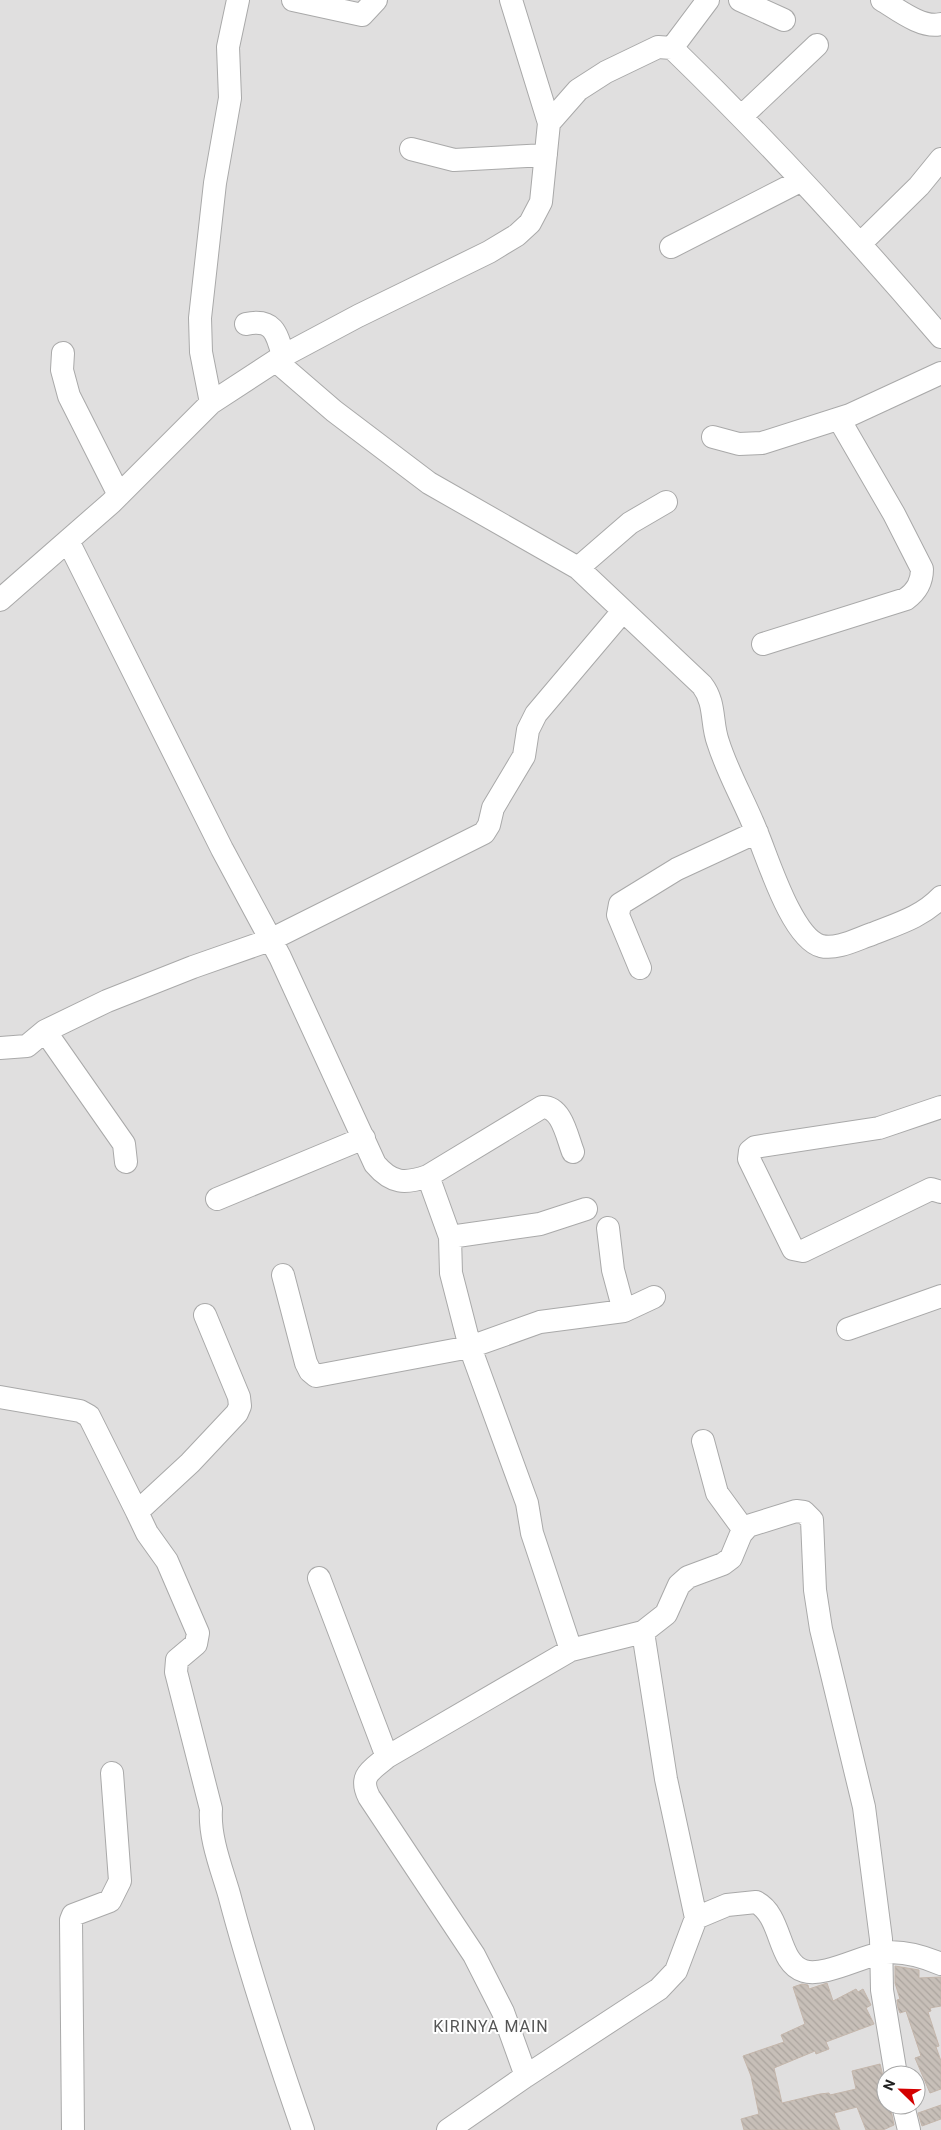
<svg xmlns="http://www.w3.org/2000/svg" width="941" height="2130" font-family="Roboto,sans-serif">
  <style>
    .residential { fill: #e0dfdf; fill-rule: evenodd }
    .building { fill: url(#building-back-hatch); stroke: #c4b6ab }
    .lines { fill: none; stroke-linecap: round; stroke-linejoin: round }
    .minor-casing { stroke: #a9a9a9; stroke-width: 24 }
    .minor { stroke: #fff; stroke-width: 22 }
    .labels { text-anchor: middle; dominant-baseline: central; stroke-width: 4; stroke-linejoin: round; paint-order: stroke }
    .quarter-label { font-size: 16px; letter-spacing: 1px; fill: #555; stroke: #fff }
  </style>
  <defs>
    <pattern id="building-back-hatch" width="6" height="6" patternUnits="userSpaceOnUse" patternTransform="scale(1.25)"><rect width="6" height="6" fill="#c7bfb8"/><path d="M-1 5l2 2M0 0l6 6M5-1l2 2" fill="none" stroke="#aba49e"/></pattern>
  </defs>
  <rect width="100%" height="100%" fill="#f2efe9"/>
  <path class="residential" d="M0,0H941V2130H0ZM886,2075H916V2105H886Z"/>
  <path class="building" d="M895,1966L919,1970V1978L941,1977V2006L930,2008L931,2011L928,2012L939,2046L936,2047L941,2061V2089L930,2093L915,2058L921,2056L906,2011L900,2013L898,2008L897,2000L900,1999L895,1983Z
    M827,1983L833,2001L856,1989L858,1992L863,1989L871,2005L866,2008L874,2024L826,2042L829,2049L816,2054L815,2051L774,2068L782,2103L820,2094L829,2093L830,2095L856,2089L852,2071L880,2064L884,2080L880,2081L883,2094L885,2105H890L894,2125L883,2130H866L857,2107L834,2113L840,2130H744L741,2119L759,2114L751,2076L743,2056L784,2042L781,2035L805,2024L793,1987L802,1984L808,1985L809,1989Z
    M941,2105V2119L922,2126L918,2113Z"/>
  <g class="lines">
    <g class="minor-casing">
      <path id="minor" d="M293,0L362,15L376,0
        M511,0L549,123
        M740,0L784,20
        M882,0C897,9 922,29 941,24
        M672,48L708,0
        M742,116L817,45
        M411,149L454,160L546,155
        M861,243L919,186L941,159
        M671,247L800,181
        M246,324C274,318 277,334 283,356
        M63,353L62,370L69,396L119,495
        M276,361L334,411L429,483L578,568L702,685C716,703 711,723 718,742C728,774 745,802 757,833C768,859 792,938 821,946C837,950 857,939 872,934C897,924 922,917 941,897
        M211,403L201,352L200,318L215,183L230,98L228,47L238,0
        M713,437L739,444L762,443L850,415L941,373
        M68,541L222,849L280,957L375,1164C392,1184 405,1184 428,1176L450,1237L451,1273L470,1347L527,1503L532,1533L571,1650L643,1632L666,1779L696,1918L676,1971L659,1989L526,2076L448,2130
        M578,568L630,523L666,502
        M0,600L111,503L211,403L283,356L358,316L489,252L517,235L530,223L541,202L549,123L578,90L606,72L658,47L672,48C767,140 856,237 941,337
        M763,644L906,599C917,591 922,582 922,569L894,514L839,419
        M640,968L618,915L620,904L677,869L757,832
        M45,1031L124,1144L126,1162
        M0,1048L27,1046L45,1031L107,1001L193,967L270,940L484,833L489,825L493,808L524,756L528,730L536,714L623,611
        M941,1107L879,1128L755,1147L750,1151L749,1159L793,1249L803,1251L931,1189L941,1192
        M428,1176L542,1107C562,1106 567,1137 573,1152
        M217,1199L364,1138
        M608,1228L613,1270L624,1311
        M450,1237L540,1224L586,1209
        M283,1275L306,1363L310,1371L316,1376L470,1347L540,1322L624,1311L654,1297
        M848,1329L941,1296
        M0,1397L80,1411L89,1416L137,1512L190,1463L237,1413L240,1406L239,1397L205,1315
        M703,1441L717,1493L744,1530
        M137,1512L147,1533L167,1561L198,1633L196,1644L177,1660L176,1672L211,1809C209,1837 221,1867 229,1894C250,1974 276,2052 303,2130
        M319,1578L387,1757
        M643,1632L666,1614L679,1585L688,1577L723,1564L731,1558L741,1534L748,1526L796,1511L804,1512L812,1520L815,1590L821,1629L864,1807L881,1939L882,1990L896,2075
        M696,1918L727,1905L756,1902C783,1916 777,1963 804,1971C823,1977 858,1958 878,1954C898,1949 922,1956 941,1964
        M526,2076L503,2012L474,1955L369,1797C358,1775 372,1770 387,1757L571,1650
        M903,2105L909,2130
        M73,2130L71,1920L73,1915L110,1901L120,1881L112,1773"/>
    </g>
    <use href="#minor" class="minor"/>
  </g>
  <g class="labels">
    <g class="quarter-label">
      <text x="491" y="2026">KIRINYA MAIN</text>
    </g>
  </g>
  <g transform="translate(901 2090) rotate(293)"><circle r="24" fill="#ffffff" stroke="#a7a7a7"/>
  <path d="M0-4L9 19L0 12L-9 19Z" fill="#d40000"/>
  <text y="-8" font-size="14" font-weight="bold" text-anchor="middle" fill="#222222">N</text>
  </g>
</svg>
